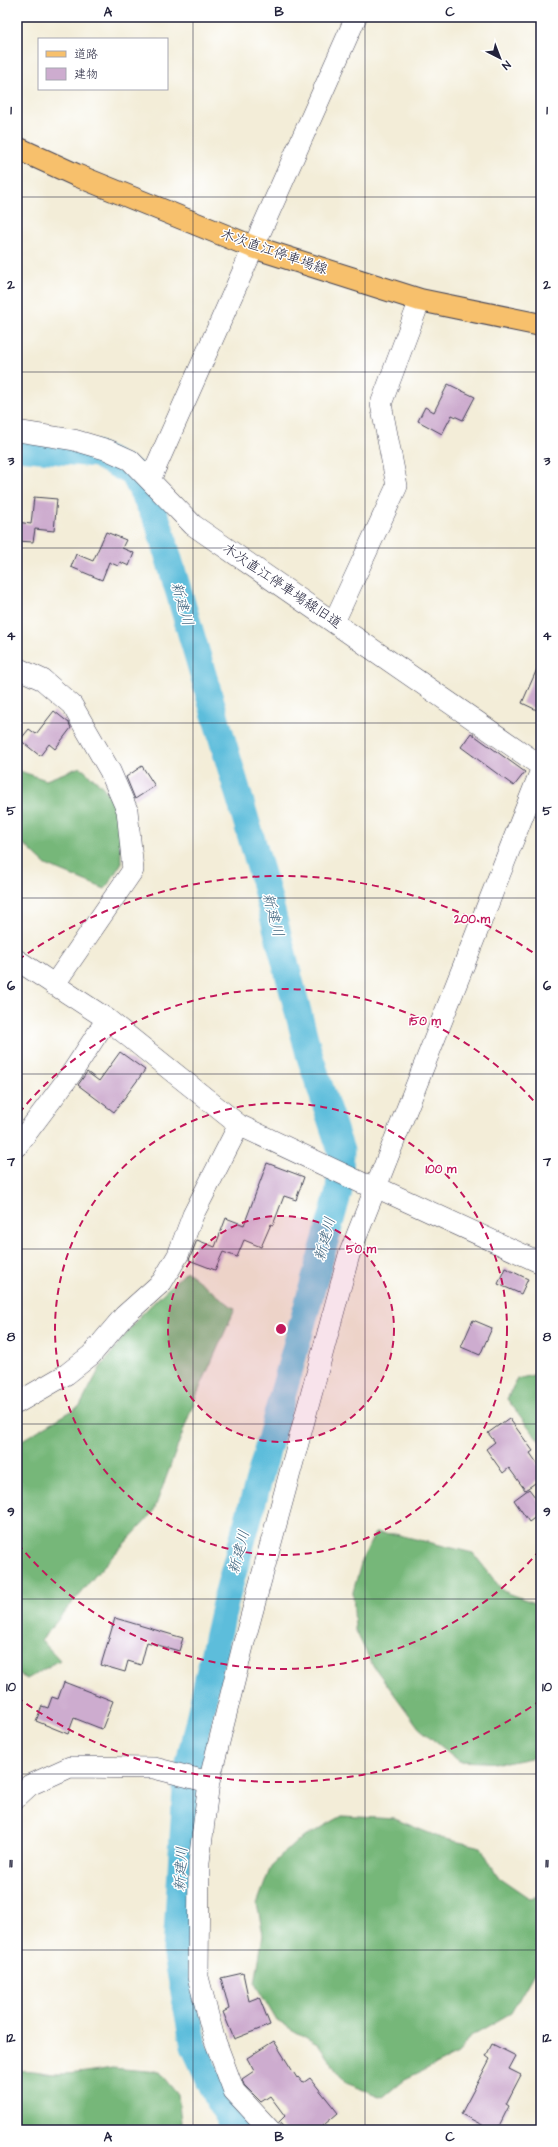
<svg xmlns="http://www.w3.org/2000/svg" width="558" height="2147" font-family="'Architects Daughter','Klee One',sans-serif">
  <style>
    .forest { fill: #76b779; stroke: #4c6c5a }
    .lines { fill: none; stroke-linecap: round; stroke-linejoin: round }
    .river { stroke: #5dbddb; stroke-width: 27 }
    .building { fill: #cdaccf }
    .minor-casing { stroke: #414053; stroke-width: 22 }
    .major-casing { stroke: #414053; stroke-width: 24 }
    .minor { stroke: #fff; stroke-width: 21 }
    .major { stroke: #f7c06c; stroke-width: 22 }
    .grid { fill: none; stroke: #22223b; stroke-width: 1; stroke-opacity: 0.55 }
    .ring { fill: none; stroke: #c2185b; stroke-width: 2; stroke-dasharray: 7 5 }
    .labels { text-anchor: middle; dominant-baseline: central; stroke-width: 3; stroke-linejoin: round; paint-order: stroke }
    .street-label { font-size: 14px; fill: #22223b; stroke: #fff }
    .water-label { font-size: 15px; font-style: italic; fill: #3a607b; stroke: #fff }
    .centre { fill: #c2185b; stroke: #fff; stroke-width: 2 }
    .ring-label { font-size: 12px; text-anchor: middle; font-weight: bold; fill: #c2185b; stroke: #fff; stroke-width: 3; stroke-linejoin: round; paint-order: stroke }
    .neatline { fill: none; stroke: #22223b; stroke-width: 1.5 }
    .grid-label { font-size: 13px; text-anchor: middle; font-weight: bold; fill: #22223b }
  </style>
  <rect width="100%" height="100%" fill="#fff"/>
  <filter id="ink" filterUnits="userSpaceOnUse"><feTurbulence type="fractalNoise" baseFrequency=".025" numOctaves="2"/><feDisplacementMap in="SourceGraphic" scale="8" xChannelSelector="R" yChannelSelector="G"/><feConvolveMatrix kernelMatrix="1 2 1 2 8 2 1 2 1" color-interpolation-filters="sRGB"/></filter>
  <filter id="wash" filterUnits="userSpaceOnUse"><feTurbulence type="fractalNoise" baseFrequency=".012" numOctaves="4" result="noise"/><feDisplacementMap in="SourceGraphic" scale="16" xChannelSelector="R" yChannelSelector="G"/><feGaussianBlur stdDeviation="0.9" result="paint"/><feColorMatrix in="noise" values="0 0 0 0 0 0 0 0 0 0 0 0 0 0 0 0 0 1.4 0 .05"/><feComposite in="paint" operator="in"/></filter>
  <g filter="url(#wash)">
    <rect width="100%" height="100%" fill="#f3edd8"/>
    <path class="forest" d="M80,767L103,787L120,812L121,864L105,889L46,865L17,838V770L46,780Z
      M186,1271L235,1309L195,1399L153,1513L99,1571L41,1640L60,1660L27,1679L17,1673V1443L80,1406L100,1368L139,1317Z
      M541,1373V1443L507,1399L517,1379Z
      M375,1533L395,1534L473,1553L503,1591L534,1603L541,1609V1756L506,1763L459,1761L419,1728L372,1664L355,1629L353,1592L362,1560Z
      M342,1816L395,1819L441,1838L481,1847L497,1876L529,1898L541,1896V1961L511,2013L469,2037L458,2054L405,2079L383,2097L346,2083L319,2045L277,2021L255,1984L263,1934L257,1904L271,1866L296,1842Z
      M112,2068L159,2072L178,2095L182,2130H17V2071C31,2069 43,2073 57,2074C76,2074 94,2071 112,2068Z"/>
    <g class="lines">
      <path class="river" d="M17,447L96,454L133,473L158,522L264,881L309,1054L341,1151L339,1191L226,1599L187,1772L176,1950L194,2046L219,2101L237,2130"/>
    </g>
    <g id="blocks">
      <path class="building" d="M448,384L475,397L463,420L452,415L442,434L418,421L425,407L434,412Z
        M34,497L57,499L54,531L35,529L33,542L17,541V522L31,524Z
        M106,532L126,540L122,548L134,553L129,566L120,562L118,566L109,562L102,580L71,567L76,554L93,561Z
        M541,660V712L522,703Z
        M54,711L69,723L71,728L55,749L49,744L40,756L20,740L29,729L36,734Z
        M471,733L525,772L514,786L461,747Z
        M142,766L155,786L135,799L126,777Z
        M120,1052L145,1070L114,1112L78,1085L87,1072L99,1081Z
        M267,1163L304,1177L296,1200L284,1196L273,1225L271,1224L261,1247L244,1240L237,1257L223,1252L215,1270L189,1260L197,1240L215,1247L226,1218L244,1225Z
        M505,1268L528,1279L521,1294L498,1284Z
        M473,1320L492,1328L480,1355L461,1347Z
        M509,1418L533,1451L530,1453L541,1469V1479L525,1490L509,1468L503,1473L486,1449L495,1442L488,1433Z
        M529,1489L541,1505V1513L529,1522L514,1500Z
        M115,1618L183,1638L179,1651L147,1642L141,1665L128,1661L125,1672L101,1665Z
        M64,1682L113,1701L102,1729L74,1718L68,1734L36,1721L42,1706L48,1708L52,1697L58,1699Z
        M243,1973L249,2001L259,1997L270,2025L234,2039L223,2012L229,2009L221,1978Z
        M274,2041L297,2078L298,2077L303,2083L310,2078L338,2113L318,2130H286L279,2122L285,2116L270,2096L261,2102L244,2085L242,2079L254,2071L247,2058Z
        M492,2044L516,2056L509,2069L521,2075L506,2104L509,2106L497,2130H492L461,2114L490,2059L486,2056Z"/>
    </g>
  </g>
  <g filter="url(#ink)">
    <use href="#blocks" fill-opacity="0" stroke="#414053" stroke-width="1"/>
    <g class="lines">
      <g class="minor-casing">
        <path id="minor" d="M17,431L74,440L108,450L130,460L193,525L541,766
          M150,480L356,17
          M334,622L397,486L381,404L420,300
          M17,668L43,680L72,705L110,771L127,810L133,870L54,985
          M17,960L107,1019L239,1125L362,1183L376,1187L541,1263
          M17,1146L71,1074L107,1019
          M17,1403L67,1374L91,1355L124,1316L162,1282L178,1255L193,1215L239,1125
          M17,1797L30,1785L70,1767L154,1768L209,1782
          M270,2130L234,2091L214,2038L198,1977L199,1862L209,1782L243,1646L349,1255L541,770"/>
      </g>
      <g class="major-casing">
        <path id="major" d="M17,148L76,175L253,247L420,300L541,325"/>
      </g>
      <use href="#minor" class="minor"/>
      <use href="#major" class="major"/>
    </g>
  </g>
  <path class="grid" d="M193,17V2130M365,17V2130M17,197H541M17,372H541M17,548H541M17,723H541M17,898H541M17,1074H541M17,1249H541M17,1424H541M17,1599H541M17,1774H541M17,1950H541"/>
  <circle cx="281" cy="1329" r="113" fill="#c2185b" fill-opacity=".12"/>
  <g class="ring">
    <circle cx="281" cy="1329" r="113"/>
    <circle cx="281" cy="1329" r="226"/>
    <path d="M540 1550A340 340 0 0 1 19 1545M19 1113A340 340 0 0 1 540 1108"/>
    <path d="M541 1700A453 453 0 0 1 18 1698M18 960A453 453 0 0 1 541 958"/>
  </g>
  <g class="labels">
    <g class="street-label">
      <text transform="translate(274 252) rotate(19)">木次直江停車場線</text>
      <text transform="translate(282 586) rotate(34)">木次直江停車場線旧道</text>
    </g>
    <g class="water-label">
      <text transform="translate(182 604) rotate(74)">新建川</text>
      <text transform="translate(273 915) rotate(75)">新建川</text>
      <text transform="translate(325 1239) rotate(-75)">新建川</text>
      <text transform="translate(239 1552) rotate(-75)">新建川</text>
      <text transform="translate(181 1869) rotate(-87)">新建川</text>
    </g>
  </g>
  <circle cx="281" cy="1329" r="6" class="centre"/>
  <g class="ring-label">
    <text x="472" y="923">200 m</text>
    <text x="425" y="1025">150 m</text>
    <text x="441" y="1173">100 m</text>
    <text x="361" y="1253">50 m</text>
  </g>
  <rect width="558" height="2147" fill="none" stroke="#fff" stroke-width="44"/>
  <rect x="38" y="38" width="130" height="52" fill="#ffffff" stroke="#a7a7b1"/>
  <rect x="46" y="51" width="20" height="6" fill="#f7c06c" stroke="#a7a7b1"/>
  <text x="74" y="58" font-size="12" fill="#22223b">道路</text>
  <rect x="46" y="68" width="20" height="12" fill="#cdaccf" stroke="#a7a7b1"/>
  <text x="74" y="78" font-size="12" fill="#22223b">建物</text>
  <g transform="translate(500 58) rotate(138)" stroke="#ffffff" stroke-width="3" paint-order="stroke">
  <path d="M0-3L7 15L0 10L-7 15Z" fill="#22223b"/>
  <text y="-6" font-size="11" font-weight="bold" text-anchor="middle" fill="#22223b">N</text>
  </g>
  <rect x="22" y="22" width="514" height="2103" class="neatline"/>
  <g class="grid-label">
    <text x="108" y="16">A</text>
    <text x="279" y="16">B</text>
    <text x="450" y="16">C</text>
    <text x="11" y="114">1</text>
    <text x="547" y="114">1</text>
    <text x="11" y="289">2</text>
    <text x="547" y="289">2</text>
    <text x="11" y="465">3</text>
    <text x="547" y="465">3</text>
    <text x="11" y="640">4</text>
    <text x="547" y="640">4</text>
    <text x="11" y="815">5</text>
    <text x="547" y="815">5</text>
    <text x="11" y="990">6</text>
    <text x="547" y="990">6</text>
    <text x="11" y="1166">7</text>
    <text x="547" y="1166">7</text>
    <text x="11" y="1341">8</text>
    <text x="547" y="1341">8</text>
    <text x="11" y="1516">9</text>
    <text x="547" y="1516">9</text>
    <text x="11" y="1691">10</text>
    <text x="547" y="1691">10</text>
    <text x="11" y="1867">11</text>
    <text x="547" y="1867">11</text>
    <text x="11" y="2042">12</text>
    <text x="547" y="2042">12</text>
    <text x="108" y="2141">A</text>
    <text x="279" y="2141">B</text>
    <text x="450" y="2141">C</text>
  </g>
</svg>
